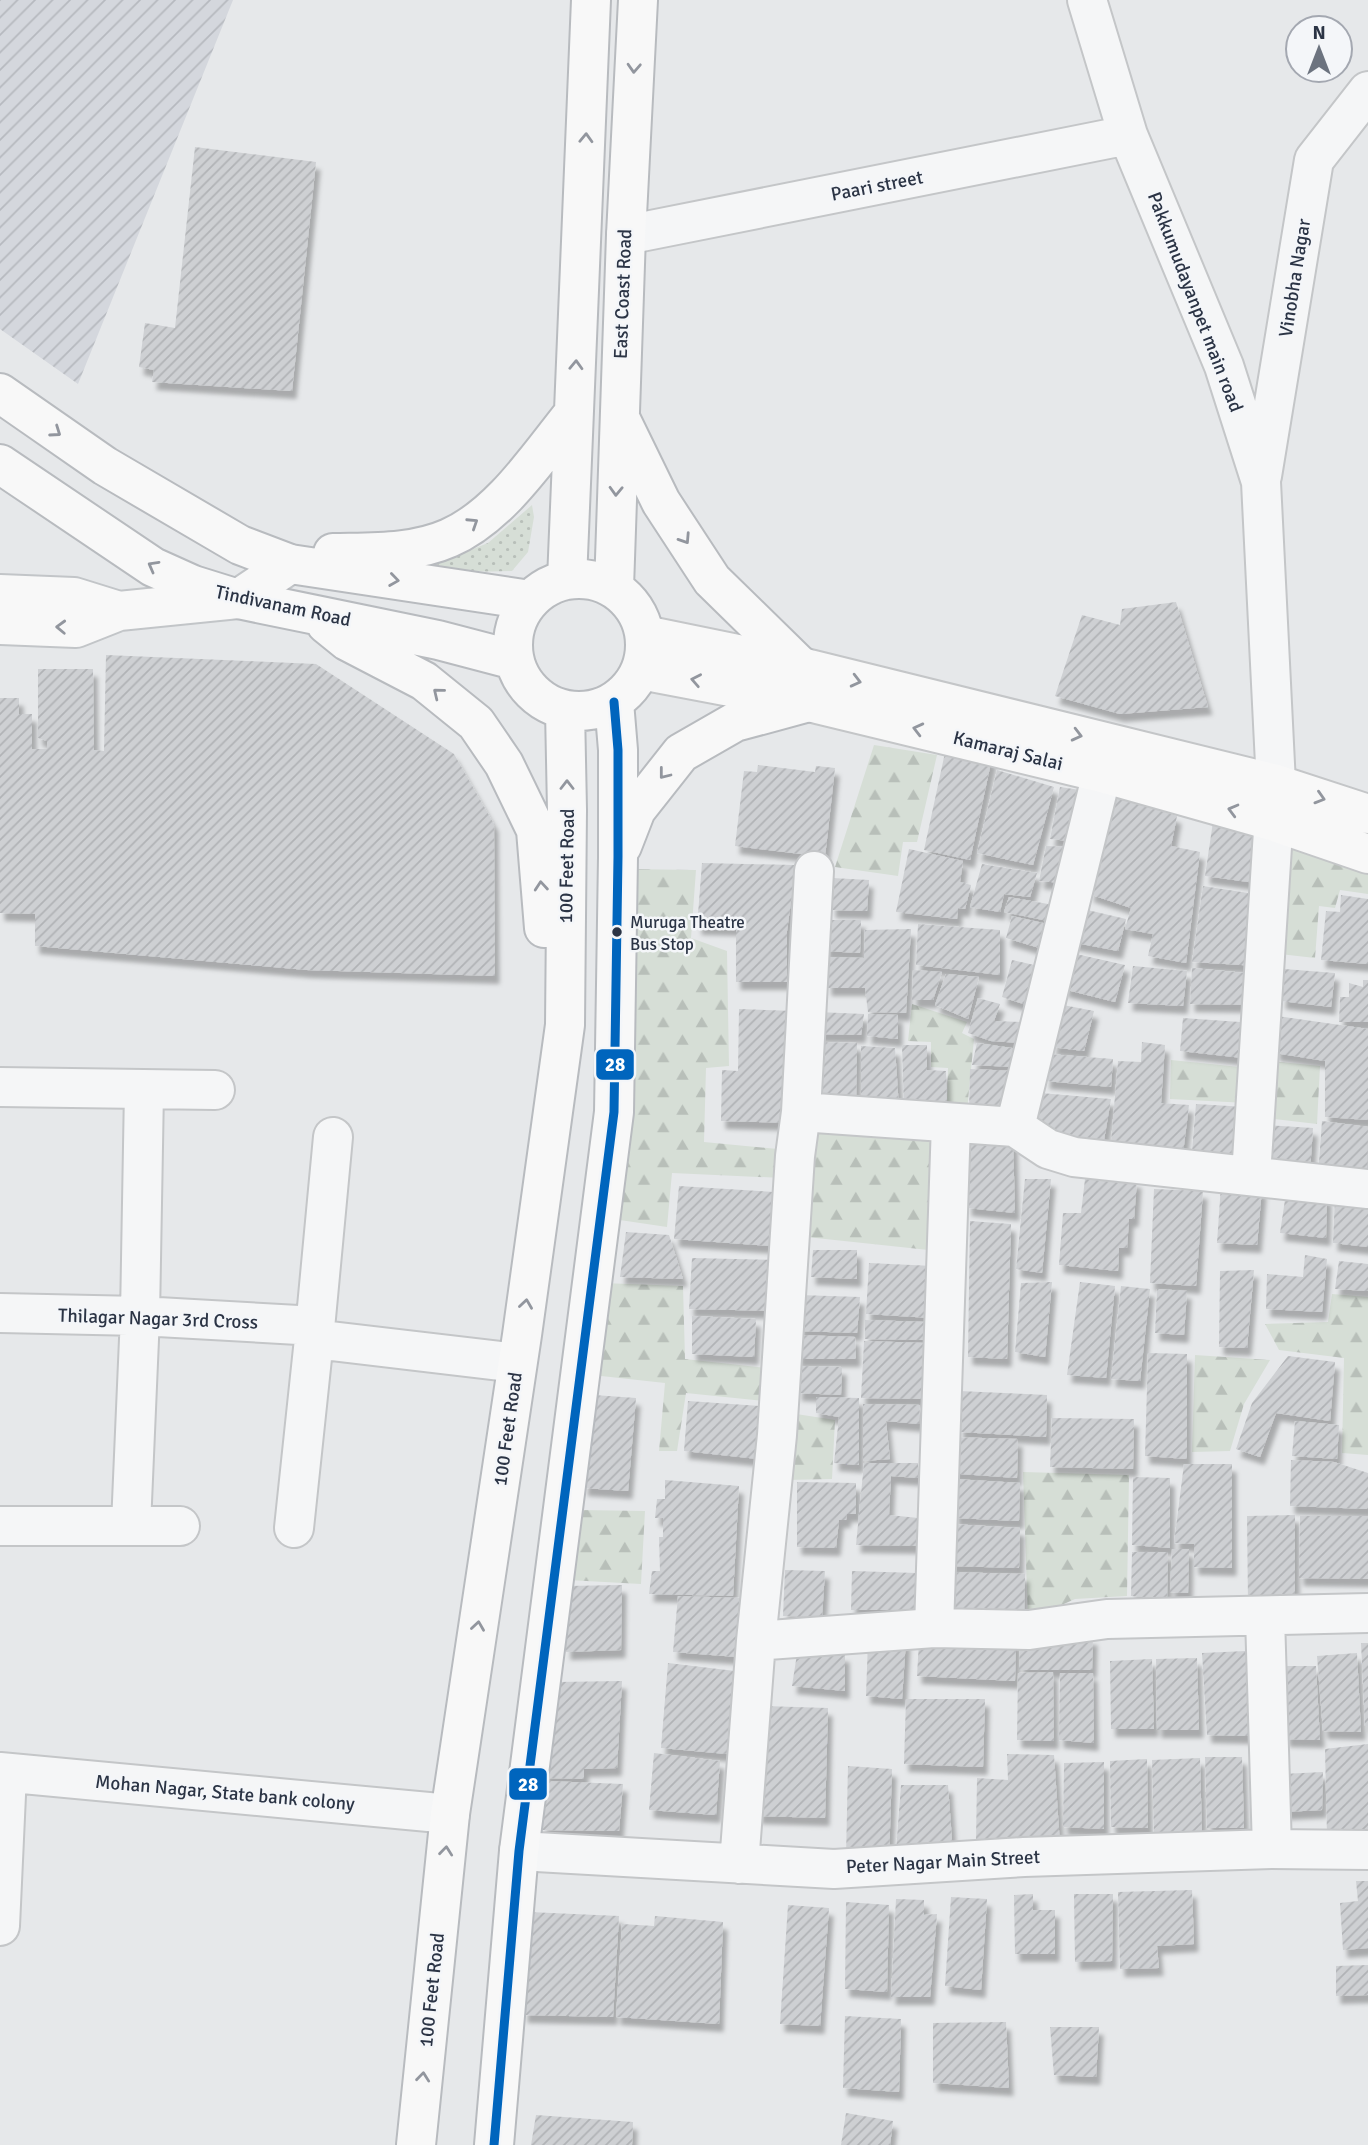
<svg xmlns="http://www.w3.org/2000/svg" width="1368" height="2145" font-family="Signika,sans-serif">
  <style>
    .industrial { fill: url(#industrial-furrows) }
    .grass { fill: url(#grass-dots) }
    .forest { fill: url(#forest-firs) }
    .building { fill: url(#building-hatch); filter: url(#shadow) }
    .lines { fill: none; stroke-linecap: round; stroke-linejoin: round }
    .street-casing { stroke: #c4c6c8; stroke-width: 42 }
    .secondary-casing { stroke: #c4c6c8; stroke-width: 42 }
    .primary-casing { stroke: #c2c5c8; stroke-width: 42 }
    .highway-casing { stroke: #b8bbbf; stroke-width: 42 }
    .street { stroke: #f5f6f7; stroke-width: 38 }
    .secondary { stroke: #f8f8f8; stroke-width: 38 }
    .primary { stroke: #f8f8f8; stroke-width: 38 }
    .highway { stroke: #f8f8f8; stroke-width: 38 }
    .bus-1-casing { stroke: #f4f6f9; stroke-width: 14 }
    .bus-1 { stroke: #0065bd; stroke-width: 9 }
    .oneway { stroke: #92969e }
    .bus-dot { fill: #2b3445; stroke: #f4f6f9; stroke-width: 2.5 }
    .labels { text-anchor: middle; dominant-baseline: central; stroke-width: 5; stroke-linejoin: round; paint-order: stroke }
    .bus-label { font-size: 17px; fill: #2b3445; stroke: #f4f6f9; text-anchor: start }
    .street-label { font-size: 19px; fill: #2b3445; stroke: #f4f6f9 }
    .line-badge { stroke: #f4f6f9; stroke-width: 2.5 }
    .badge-label { font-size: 19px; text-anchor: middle; font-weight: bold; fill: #fff }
  </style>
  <defs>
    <pattern id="industrial-furrows" width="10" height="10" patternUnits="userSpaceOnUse" patternTransform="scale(1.75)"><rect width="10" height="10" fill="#d4d7dd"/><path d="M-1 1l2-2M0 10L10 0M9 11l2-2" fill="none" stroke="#b6b9bf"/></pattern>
    <pattern id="grass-dots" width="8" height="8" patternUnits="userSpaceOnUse" patternTransform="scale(1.75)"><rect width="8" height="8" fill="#d6ded6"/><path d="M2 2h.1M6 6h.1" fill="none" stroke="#b8bfb9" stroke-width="1.8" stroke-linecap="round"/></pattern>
    <pattern id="forest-firs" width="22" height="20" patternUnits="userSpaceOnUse" patternTransform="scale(1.75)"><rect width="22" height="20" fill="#d6ded6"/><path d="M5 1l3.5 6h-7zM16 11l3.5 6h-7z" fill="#b8bfb9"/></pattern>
    <pattern id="building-hatch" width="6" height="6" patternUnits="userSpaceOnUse" patternTransform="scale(1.75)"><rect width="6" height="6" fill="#ced0d3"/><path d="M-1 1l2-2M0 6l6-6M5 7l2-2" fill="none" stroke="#b1b3b6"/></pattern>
    <filter id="shadow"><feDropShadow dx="4.5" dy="8" stdDeviation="2" flood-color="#0004"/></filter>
  </defs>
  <rect width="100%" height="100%" fill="#e6e8ea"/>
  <path class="industrial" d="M0,0H233L78,384L0,329Z"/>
  <path class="grass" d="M532,505L534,517L528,552L512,571C486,572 460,572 435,564L488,543Z"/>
  <path class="forest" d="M874,745L937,755L917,842H903L898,876L835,867Z
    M1278,838L1368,867V894L1340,890L1335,908L1319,906L1315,958L1271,953Z
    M627,869L696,870L691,938L727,951L729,1066L706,1068L704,1142L788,1150L783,1178L672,1173L667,1227L613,1219Z
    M912,1004L967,1022L962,1033L974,1039L967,1111H947L948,1068L931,1067V1042L908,1041Z
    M1171,1060L1249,1068L1247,1103L1170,1099Z
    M1270,1061L1320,1066L1317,1124L1265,1118Z
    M807,1126L942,1135L938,1251L797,1236Z
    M602,1283L683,1286L685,1359L766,1368L765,1401L686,1393L677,1451H659L665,1383L592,1375Z
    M1332,1294L1368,1297V1455L1342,1453L1344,1358L1279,1350L1265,1324L1328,1322Z
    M1195,1355L1270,1360L1244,1404L1230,1451L1192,1452Z
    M790,1413L835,1420L832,1479L784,1480Z
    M1023,1472L1129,1475L1127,1596L1075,1599L1028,1620Z
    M578,1510L645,1511L641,1584L568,1580Z"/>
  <path class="building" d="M195,147L316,162L292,391L152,382L154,370L139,367L145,323L175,328Z
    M1176,602L1208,707L1120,714L1055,696L1082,615L1120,625L1122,609Z
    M106,655L316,664L454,754L494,824L495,976L307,970L35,946V914L0,913V698H19V714H32V749H47V741L38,738V669H93L94,750L104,751Z
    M946,748L992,758L970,860L924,850Z
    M758,765L815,772L816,766L835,768L825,857L735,846L744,771L757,772Z
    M997,770L1054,787L1033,865L977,853Z
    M1060,787L1080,790L1069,841L1050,839Z
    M1112,795L1177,816L1171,846L1200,852L1186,963L1148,956L1153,934L1125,929L1131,908L1089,894Z
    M1214,815L1266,827L1263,884L1205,876Z
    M1046,846L1072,847L1063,883L1039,881Z
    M909,849L963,861L960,882L971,885L965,909L958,908L957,919L896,912Z
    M702,863L796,865L787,931V982H736V928L697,927Z
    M982,864L1037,873L1030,897L1004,894L1000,912L970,907Z
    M832,878L869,880L867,911L831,910Z
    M1203,886L1261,895L1258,966L1192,962Z
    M1341,895L1368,899V964L1321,960L1326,911L1340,912Z
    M1009,897L1059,906L1053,922L1004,912Z
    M1079,908L1126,919L1118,951L1071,942Z
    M1012,916L1052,925L1046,950L1006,938Z
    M826,920H861L860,953L824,951Z
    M918,924L1000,930V975L916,965Z
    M911,929L906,1013L868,1012L865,988H827V957L864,958L865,930Z
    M1072,953L1125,965L1115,1002L1063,989Z
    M1012,960L1043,967L1033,1007L1002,997Z
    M1133,966L1187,971L1183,1006L1128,1003Z
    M1192,968L1257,974L1255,1005L1190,1004Z
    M1284,969L1335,973L1331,1007L1281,1001Z
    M913,970L942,972L933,1000H912Z
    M946,974L979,977L968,1019L935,1005Z
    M1363,980H1368V1022H1339L1340,997H1349V983L1363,987Z
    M978,998L1000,1004L994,1021L1021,1022L1022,1043L991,1041L968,1033Z
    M1063,1005L1094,1011L1084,1051L1051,1047Z
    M739,1009L796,1011L792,1123L721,1121L722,1070L738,1071Z
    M817,1012L864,1014L861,1035L816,1034Z
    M868,1014L898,1015V1039L867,1036Z
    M1277,1016L1368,1029V1120L1325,1117V1061L1275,1053Z
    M1183,1018L1254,1023L1252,1059L1180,1051Z
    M817,1042L857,1043L856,1109L810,1104Z
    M1142,1042L1165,1045L1161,1103L1189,1105L1183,1153L1111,1142L1118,1061L1141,1062Z
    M977,1043L1019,1049L1015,1067L972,1065Z
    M902,1045H927V1070L946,1071L947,1111L904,1109Z
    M861,1046L895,1048L899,1108H861Z
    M1048,1054L1113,1059L1111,1087L1045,1081Z
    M970,1069L1015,1071L1008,1116L969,1112Z
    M1041,1093L1111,1099L1103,1146L1035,1128Z
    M1196,1104L1246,1107L1247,1159L1192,1151Z
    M1322,1121L1368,1127L1367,1180L1318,1176Z
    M1265,1125L1313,1128L1310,1171L1262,1167Z
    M970,1135L1013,1137L1015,1213L967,1208Z
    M1025,1179H1051L1042,1273L1016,1269Z
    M1085,1179L1137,1180L1134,1219H1129L1127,1248H1119L1118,1271L1059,1265L1063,1213H1081Z
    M1221,1185L1262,1189L1257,1245L1217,1243Z
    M679,1186L774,1192L772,1246L674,1239Z
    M1154,1189L1203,1191L1196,1286L1150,1283Z
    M1286,1193L1327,1196L1326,1238L1280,1233Z
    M1335,1196L1368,1200V1247L1333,1243Z
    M970,1221L1011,1224L1007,1359L968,1357Z
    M626,1232L669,1235L683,1279L620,1277Z
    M813,1250H857V1279L811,1277Z
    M1305,1255L1327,1259L1322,1312L1266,1309L1267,1274L1303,1277Z
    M692,1258L777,1260L774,1311L689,1309Z
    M1339,1261L1368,1264V1291L1335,1289Z
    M869,1263L933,1266L931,1318L866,1314Z
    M1254,1270L1247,1348L1219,1347L1220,1271Z
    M1052,1282L1045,1357L1015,1352L1021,1283Z
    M1080,1282L1115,1286L1106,1378L1067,1375Z
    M1121,1286L1150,1289L1140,1381L1111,1379Z
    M1157,1289L1187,1291L1184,1335L1155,1333Z
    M799,1295L860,1297L857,1333L798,1331Z
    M692,1316L756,1319L754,1357L692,1354Z
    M865,1320L926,1322L925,1340L865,1339Z
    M798,1335L855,1337L856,1359H796Z
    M864,1341L925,1343L924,1399L861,1398Z
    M1148,1353L1187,1354V1459L1145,1456Z
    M1288,1356L1335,1362L1330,1421L1276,1413L1260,1457L1236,1449L1252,1403Z
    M800,1366L842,1367L841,1395L797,1393Z
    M959,1391L1047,1395L1046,1437L959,1432Z
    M594,1395L636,1398L628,1491L583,1488Z
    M816,1397L859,1398V1465L834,1463L839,1417L816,1413Z
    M688,1401L760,1406L758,1459L684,1451Z
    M863,1404L920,1405L919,1424L886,1421L890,1459L863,1461Z
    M1052,1418L1134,1419L1133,1469L1050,1467Z
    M1295,1421L1339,1425L1337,1459L1292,1456Z
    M947,1437L1018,1439L1017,1478L946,1473Z
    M1291,1460L1334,1462L1368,1473V1509L1290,1506Z
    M864,1463H918V1478L891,1476L889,1515L928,1519L925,1546L856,1545Z
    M1184,1464H1232V1568L1194,1567V1544L1174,1543Z
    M1133,1477L1170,1478V1548L1132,1545Z
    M954,1479L1020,1483L1019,1521L954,1518Z
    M665,1480L739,1486L733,1596L649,1594L652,1571H660L659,1537H663V1518H655L657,1499H665Z
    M797,1482L856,1483V1514H847L846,1520H839L836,1548L797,1547Z
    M1295,1515V1602H1248L1247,1516Z
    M1300,1516H1368V1579L1299,1578Z
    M951,1524L1020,1528L1019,1568L948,1566Z
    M1172,1549H1189L1188,1593L1170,1592Z
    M1132,1552H1168L1167,1599L1131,1596Z
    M785,1570L825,1571L822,1617L783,1616Z
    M852,1571L917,1573L915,1610H851Z
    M947,1572L1025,1574L1024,1619L946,1617Z
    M622,1585L621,1650L566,1652L567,1586Z
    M678,1596L742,1598L737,1657L673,1652Z
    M1093,1637L1092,1670H1019L1020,1640Z
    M906,1640L902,1699L866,1696L868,1641Z
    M1016,1640L1015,1681L917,1676L919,1641Z
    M1361,1643H1368V1726H1365Z
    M1246,1651L1248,1736L1207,1735L1202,1653Z
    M1357,1653L1361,1732L1323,1731L1317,1656Z
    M797,1654H845V1691L792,1686Z
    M1197,1658L1199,1730H1157L1156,1659Z
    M1152,1659L1154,1729H1111L1110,1661Z
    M668,1663L735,1671L727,1754L661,1748Z
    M1284,1666H1316L1320,1740L1285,1739Z
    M1053,1672L1054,1741L1017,1740L1018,1673Z
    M1060,1673H1093L1094,1743L1059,1740Z
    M622,1681L617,1768L584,1769V1779L543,1778L546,1722H556L557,1682Z
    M906,1699H985L983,1767L904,1764Z
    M764,1706L828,1708L825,1818L757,1816Z
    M1368,1744V1834L1327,1835L1325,1749Z
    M654,1753L720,1761L716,1815L649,1810Z
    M1007,1754L1054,1755L1060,1845L976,1843L977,1778L1008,1780Z
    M1205,1757H1242L1244,1828H1207Z
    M1200,1758L1202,1837L1154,1835L1152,1760Z
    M1147,1759L1148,1828L1111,1827L1110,1761Z
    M1104,1762V1829L1063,1827L1064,1763Z
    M848,1766L892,1769L889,1859L846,1857Z
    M1323,1772L1322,1810L1284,1812L1282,1774Z
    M546,1781L623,1784L619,1831L541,1830Z
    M901,1785H948L953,1854L896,1851Z
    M1356,1881H1368V1948L1343,1950L1340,1903L1358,1901Z
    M1192,1890L1194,1944L1157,1946L1159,1968L1120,1969L1118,1892Z
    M1033,1894V1910H1055V1954H1015L1014,1895Z
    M1074,1894H1113L1112,1961L1075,1962Z
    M951,1897L987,1899L981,1990L945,1986Z
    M896,1899L924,1900V1915L937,1914L930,1997H891Z
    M846,1902L889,1905L887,1992L845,1989Z
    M788,1905L829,1908L820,2026L780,2024Z
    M529,1912L619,1916L613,2017L523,2015Z
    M655,1916L723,1922L719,2024L616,2017L622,1924L654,1926Z
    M1368,1965V1995L1336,1996V1966Z
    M845,2016L901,2019L899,2092L843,2088Z
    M1006,2022L1009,2088L933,2083V2023Z
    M1050,2027H1099L1096,2077L1054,2075Z
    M846,2113L893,2121L890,2145H841Z
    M536,2115L633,2122L632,2145H531Z"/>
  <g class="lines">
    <g class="street-casing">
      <path id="street" d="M1087,0L1128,135L1224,366L1261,482L1276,784L1251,1176
        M626,235L1128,135
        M1262,476L1314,160L1368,91
        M0,1087L215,1090
        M801,1112L1015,1127L1048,1149L1074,1157L1368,1189
        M1015,1127L1102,773
        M0,1313L140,1316L316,1326
        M314,1339L517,1363
        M131,1525L140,1316L144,1090
        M0,1526H180
        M294,1528L314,1339L333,1137
        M1265,1617L1272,1849
        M934,1628L951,1123
        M756,1641L934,1628L1029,1630L1107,1619L1368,1613
        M0,1772L450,1814
        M519,1851L834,1869L1024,1857L1272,1849L1368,1850
        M739,1864L756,1641L777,1435L795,1156L801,1112L814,871
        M0,1926L7,1773"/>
    </g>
    <g class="secondary-casing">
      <path id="secondary" d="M645,635L801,667L1276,784L1368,814
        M641,670L809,702L1102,773L1272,821L1368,854"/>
    </g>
    <g class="primary-casing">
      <path id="primary" d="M0,594L74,597L119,611
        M0,625L76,628L119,611L238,599L290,564"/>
    </g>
    <g class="highway-casing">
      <path id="highway" d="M0,393L105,466L240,545L290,564L530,600
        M621,420L661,502L712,580L801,667
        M0,464L153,567L193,585L238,599L438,640L514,660
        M333,553C371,552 413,554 449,538C500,516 539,456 573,414
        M513 645a66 66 0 1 1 132 0a66 66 0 1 1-132 0Z
        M567,580L591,0
        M614,588L626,235L638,0
        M326,624L347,641L424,681L476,723L504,764L536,830L544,928
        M622,846L636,810L681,753L735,722L809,702
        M416,2145L450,1814L522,1335L565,1025L567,810L565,710
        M494,2145L519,1851L614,1112L618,857V750L614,702"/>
    </g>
    <use href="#street" class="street"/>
    <use href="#secondary" class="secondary"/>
    <use href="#primary" class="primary"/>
    <use href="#highway" class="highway"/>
    <g class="bus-1-casing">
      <path id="bus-1" d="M494,2145L519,1851L614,1112L618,857V750L614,702"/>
    </g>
    <use href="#bus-1" class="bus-1"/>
  </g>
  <defs><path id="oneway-chevron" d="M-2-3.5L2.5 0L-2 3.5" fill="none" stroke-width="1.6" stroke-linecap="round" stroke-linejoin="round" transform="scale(1.75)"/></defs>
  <g class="oneway">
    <use href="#oneway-chevron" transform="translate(634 68) rotate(93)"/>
    <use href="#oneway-chevron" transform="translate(586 138) rotate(-88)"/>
    <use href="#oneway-chevron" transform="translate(576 365) rotate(-88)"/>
    <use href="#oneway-chevron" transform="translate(56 432) rotate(35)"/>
    <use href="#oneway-chevron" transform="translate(616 491) rotate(92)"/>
    <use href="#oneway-chevron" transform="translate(473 523) rotate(-33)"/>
    <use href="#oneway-chevron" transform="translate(685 539) rotate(57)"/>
    <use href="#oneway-chevron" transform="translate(153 566) rotate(-151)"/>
    <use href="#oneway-chevron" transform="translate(394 580) rotate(8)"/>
    <use href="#oneway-chevron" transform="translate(61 627) rotate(-178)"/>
    <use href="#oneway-chevron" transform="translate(696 680) rotate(-169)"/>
    <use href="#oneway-chevron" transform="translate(856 681) rotate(14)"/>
    <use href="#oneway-chevron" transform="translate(438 693) rotate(-141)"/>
    <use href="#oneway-chevron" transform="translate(918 729) rotate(-166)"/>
    <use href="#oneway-chevron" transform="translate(1077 735) rotate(14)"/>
    <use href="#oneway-chevron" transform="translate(664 774) rotate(128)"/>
    <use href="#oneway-chevron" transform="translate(567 785) rotate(-90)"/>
    <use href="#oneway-chevron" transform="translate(1320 798) rotate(17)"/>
    <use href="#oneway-chevron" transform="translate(1233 810) rotate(-165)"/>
    <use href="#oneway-chevron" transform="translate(541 886) rotate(-95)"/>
    <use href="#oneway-chevron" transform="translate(526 1304) rotate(-82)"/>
    <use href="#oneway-chevron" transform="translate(478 1626) rotate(-82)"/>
    <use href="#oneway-chevron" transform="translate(446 1851) rotate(-84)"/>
    <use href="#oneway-chevron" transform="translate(423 2077) rotate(-84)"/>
  </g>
  <circle class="bus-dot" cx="617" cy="932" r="6"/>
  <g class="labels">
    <g class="bus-label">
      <text x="630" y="922">Muruga Theatre<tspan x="630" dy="22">Bus Stop</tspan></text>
    </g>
    <g class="street-label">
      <text transform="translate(877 186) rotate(-11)">Paari street</text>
      <text transform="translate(1295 278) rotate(-81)">Vinobha Nagar</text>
      <text transform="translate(623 294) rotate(-88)">East Coast Road</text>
      <text transform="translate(1195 302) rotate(69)">Pakkumudayanpet main road</text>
      <text transform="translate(283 606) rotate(12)">Tindivanam Road</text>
      <text transform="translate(1008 751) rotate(14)">Kamaraj Salai</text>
      <text transform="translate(567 866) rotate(-89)">100 Feet Road</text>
      <text transform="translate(158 1319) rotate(2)">Thilagar Nagar 3rd Cross</text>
      <text transform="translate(508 1429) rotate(-82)">100 Feet Road</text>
      <text transform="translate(225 1793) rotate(5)">Mohan Nagar, State bank colony</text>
      <text transform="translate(943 1862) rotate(-3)">Peter Nagar Main Street</text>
      <text transform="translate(432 1990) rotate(-84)">100 Feet Road</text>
    </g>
  </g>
  <g class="line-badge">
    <rect x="595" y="1048" width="40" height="33" rx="7" fill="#0065bd"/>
    <rect x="508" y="1767" width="40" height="34" rx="7" fill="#0065bd"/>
  </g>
  <g class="badge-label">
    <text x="615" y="1071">28</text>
    <text x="528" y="1791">28</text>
  </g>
  <g transform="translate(1319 49)"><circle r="33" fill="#f4f6f9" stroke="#a4a8b1" stroke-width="2"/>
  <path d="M0-5L12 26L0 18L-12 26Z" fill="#6c737f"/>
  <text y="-10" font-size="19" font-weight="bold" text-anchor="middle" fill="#2b3445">N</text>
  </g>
</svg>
